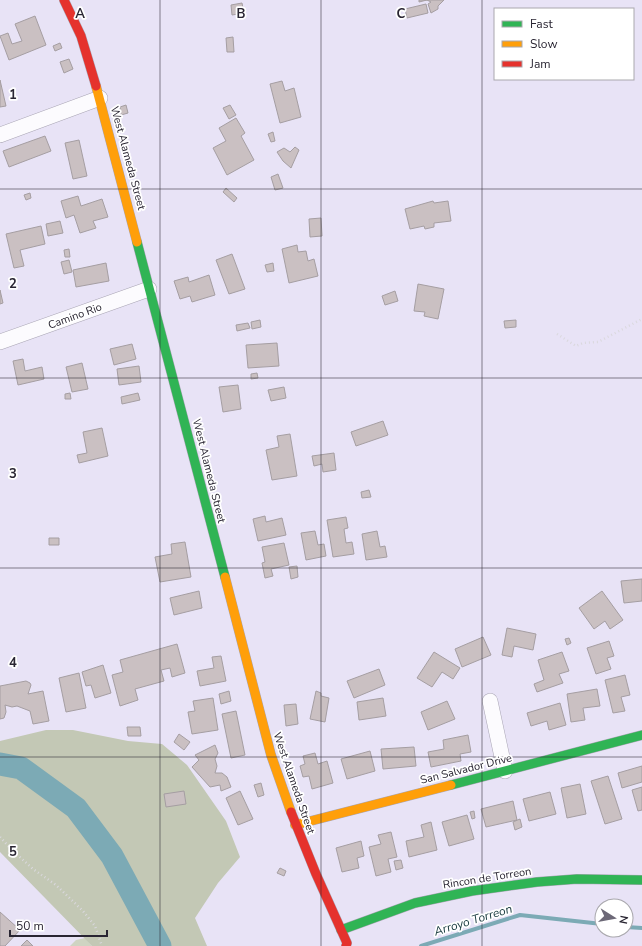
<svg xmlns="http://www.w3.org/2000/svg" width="642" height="946" font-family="'Nunito Sans',sans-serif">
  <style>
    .green { fill: #cfd4c2 }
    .forest { fill: #c3c8b5 }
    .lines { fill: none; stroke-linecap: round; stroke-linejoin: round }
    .stream { stroke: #7caab5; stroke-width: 4 }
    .river { stroke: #7caab5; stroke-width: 23 }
    .building { fill: #cac0c2; stroke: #a59ea2 }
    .street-casing { stroke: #a9a5b4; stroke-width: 16 }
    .fast-casing { stroke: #a9a5b4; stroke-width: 10 }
    .slow-casing { stroke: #a9a5b4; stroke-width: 10 }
    .jam-casing { stroke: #a9a5b4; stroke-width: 10 }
    .path { stroke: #dad8dd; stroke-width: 2.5; stroke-dasharray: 1 3; stroke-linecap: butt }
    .street { stroke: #fcfbfe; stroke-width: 15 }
    .fast { stroke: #30b455; stroke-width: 9 }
    .slow { stroke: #ff9f0a; stroke-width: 9 }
    .jam { stroke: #e5322d; stroke-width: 9 }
    .grid { fill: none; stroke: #292532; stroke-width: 1; stroke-opacity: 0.55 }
    .labels { text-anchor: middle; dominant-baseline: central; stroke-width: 3.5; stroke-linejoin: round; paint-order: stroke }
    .street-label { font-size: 11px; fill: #292532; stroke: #fff }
    .water-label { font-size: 12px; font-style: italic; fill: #17393d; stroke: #fff }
    .grid-label { font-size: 13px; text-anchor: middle; font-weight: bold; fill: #292532; stroke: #fff; stroke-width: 3.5; stroke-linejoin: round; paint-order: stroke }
  </style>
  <rect width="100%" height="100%" fill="#e8e3f6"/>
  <path class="green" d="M85,938L92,946H70L76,940Z"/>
  <path class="forest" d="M46,730H73L128,741L162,744L187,765L226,821L240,857L218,883L195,918L207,946H92L0,852V741Z"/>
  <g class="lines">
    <path class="stream" d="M626,927L642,928
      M421,946L520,915L602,924"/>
    <path class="river" d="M0,764L21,768L76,808L112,856L160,946"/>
  </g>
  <path class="building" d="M419,0H444L438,6V9L431,13L428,4L431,2L427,0L419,2Z
    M242,3L244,13L232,15L231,5Z
    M426,4L428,13L407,18L405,9Z
    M35,16L46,45L9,60L0,36L8,33L12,44L22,41L15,24Z
    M233,37L234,52H227L226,38Z
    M60,43L62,48L55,51L53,46Z
    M69,59L73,69L64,73L60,62Z
    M0,80L6,106L0,107Z
    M282,81L285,91L294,88L301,117L280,123L270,84Z
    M126,105L128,113L121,115L120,107Z
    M230,105L236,115L229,119L223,108Z
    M236,118L245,133L241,136L254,160L227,175L213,148L226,141L219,128Z
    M273,132L275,141L271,142L268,134Z
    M45,136L51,151L9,167L3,151Z
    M79,140L87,176L73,179L65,143Z
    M295,147L299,150L291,168L283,161L277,152L284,148L290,152Z
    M278,174L283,188L275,190L271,177Z
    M226,188L237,198L234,202L223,192Z
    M30,193L31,198L26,200L24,195Z
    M78,196L81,206L102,199L108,217L93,221L96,228L80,233L74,215L66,218L61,201Z
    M433,201L434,203L448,201L451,221L434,223V227L425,229L424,226L410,229L405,209Z
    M321,218L322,236L310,237L309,219Z
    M60,221L63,233L48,236L46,224Z
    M41,226L45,244L20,250L24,266L14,268L6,234Z
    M297,245L298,252L306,251L308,261L314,259L318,276L289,283L282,249Z
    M69,249L70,257H65L64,250Z
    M232,254L245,289L229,294L216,260Z
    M69,260L72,272L64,274L61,262Z
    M106,263L109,281L76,287L73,270Z
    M273,263L274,271L267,272L265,265Z
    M209,275L215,295L192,302L190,296L180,299L174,281L188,277L189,282Z
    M418,284L444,289L438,319L424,316L425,312L414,311Z
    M0,290L3,303L0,304Z
    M395,291L398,301L385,305L382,296Z
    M260,320L261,327L252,329L251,322Z
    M516,320V327L505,328L504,321Z
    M248,323L250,328L237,331L236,325Z
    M277,343L279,366L248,368L246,345Z
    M132,344L136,359L114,365L110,349Z
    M23,359L25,371L42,367L44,379L18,385L13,361Z
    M82,363L88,389L72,392L66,367Z
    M139,366L141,382L119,385L117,369Z
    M257,373L258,378L251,379V374Z
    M238,385L241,409L223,412L219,387Z
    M284,387L286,398L271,401L268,390Z
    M70,393L71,399H65V394Z
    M138,393L140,400L122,404L121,397Z
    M383,421L388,435L356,446L351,432Z
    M102,428L108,456L79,463L77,455L87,453L83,432Z
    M290,434L297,476L272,480L266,450L279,447L277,436Z
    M334,453L336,470L323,472L322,464L314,466L312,456Z
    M369,490L371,497L362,498L361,492Z
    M265,516L266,522L282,518L286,535L258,541L253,519Z
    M346,517L348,528L344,529L346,543L352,542L354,554L333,557L327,520Z
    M315,531L318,545L324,544L326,556L306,560L301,533Z
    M377,531L380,547L385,546L387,557L366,560L362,534Z
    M49,538H59V545H49Z
    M185,542L191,577L160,582L155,557L172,554L171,544Z
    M284,543L289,565L271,569L273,576L265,578L262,563L265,562L262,547Z
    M297,566L298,577L291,579L289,567Z
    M642,579V601L624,603L621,581Z
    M199,591L202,608L174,615L170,598Z
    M602,591L623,620L610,629L605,621L594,629L579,608Z
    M507,628L536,634L533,650L514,646L512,657L502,655Z
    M483,637L491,655L462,667L455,649Z
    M569,638L571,643L567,645L565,639Z
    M609,641L614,656L607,658L611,669L596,674L587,648Z
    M177,644L185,673L172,677L170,668L161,670L164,681L135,689L138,700L120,706L112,675L123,672L120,660Z
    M434,652L460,668L453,679L442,672L432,687L417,678Z
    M562,652L569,671L559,674L563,683L537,692L534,684L544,680L538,660Z
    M221,656L226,681L200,686L197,671L214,668L212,657Z
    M103,665L111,693L95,698L91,685L86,686L82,672Z
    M379,669L385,685L354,698L347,681Z
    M79,673L86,708L66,712L59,678Z
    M625,675L630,695L621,697L625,711L613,713L605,680Z
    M26,681L30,683L31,685L28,694L43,691L49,721L33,724L30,711L17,706L12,707L5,705L6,712L4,718L0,719V686Z
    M597,689L600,706L583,708L585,720L571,722L567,694Z
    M229,691L231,701L221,704L219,694Z
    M316,691L321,693V696L329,698L325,722L310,719Z
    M213,698L218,730L192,734L188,712L195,711L193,701Z
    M383,698L386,716L359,720L357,702Z
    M447,701L455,719L428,730L421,712Z
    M560,703L566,725L549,730L547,721L531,726L527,713Z
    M296,704L298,724L286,726L284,705Z
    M236,711L245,755L231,758L222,714Z
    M127,727H140L141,736H128Z
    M179,734L190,742L184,750L174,742Z
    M468,735L471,752L460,754L461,761L431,767L428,752L444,749L443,740Z
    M215,745L218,753L215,759L217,766L215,773H222L227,777L231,787L221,791L220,785L210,787L192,767L199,760L195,755Z
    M414,747L416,766L383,769L381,749Z
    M370,751L375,771L347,779L341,759Z
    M315,753L318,764L327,761L333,783L312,789L309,776L303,777L300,766L305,764L303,756Z
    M642,766V782L622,788L618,773Z
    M608,776L622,819L605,824L591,781Z
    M261,783L264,795L258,797L254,785Z
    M580,784L586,814L567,818L561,788Z
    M642,787V810L638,811L632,790Z
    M184,791L186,804L166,807L164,794Z
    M240,791L253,819L238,825L226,798Z
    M550,792L556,814L529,821L523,799Z
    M513,801L517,820L486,827L481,809Z
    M474,811L475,818L472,819L470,812Z
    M467,815L474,839L449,846L442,822Z
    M520,819L522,827L515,830L513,822Z
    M431,822L437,850L409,857L406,841L424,837L421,825Z
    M391,832L397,857L388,859L391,872L376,876L369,847L381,844L378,835Z
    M361,841L364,856L357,858L359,868L342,872L336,848Z
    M401,860L403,868L396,870L394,861Z
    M280,868L286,871L284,876L277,873Z
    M0,912L20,930L5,946H0Z
    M27,940L33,946H21Z"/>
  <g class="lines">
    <g class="street-casing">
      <path id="street" d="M0,135L100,98
        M0,342L149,289
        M490,701L505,771"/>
    </g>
    <g class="fast-casing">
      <path id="fast" d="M137,242L225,577
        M451,785L642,735
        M341,930L415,903L472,891L537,882L577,879L642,880"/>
    </g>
    <g class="slow-casing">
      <path id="slow" d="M96,86L137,242
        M225,577L271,755L291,812
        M295,825L451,785"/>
    </g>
    <g class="jam-casing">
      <path id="jam" d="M64,0L81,36L96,86
        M291,812L316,874L347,943L346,946"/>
    </g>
    <path class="path" d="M557,334L576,346L583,343L598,342L642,319
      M0,837L11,849L33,869L56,885L83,911L95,926L102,946"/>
    <use href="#street" class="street"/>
    <use href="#fast" class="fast"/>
    <use href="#slow" class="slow"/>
    <use href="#jam" class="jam"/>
  </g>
  <path class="grid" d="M160,0V946M321,0V946M482,0V946M0,189H642M0,378H642M0,568H642M0,757H642"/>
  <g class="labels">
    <g class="street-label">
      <text transform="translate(128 158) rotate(75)">West Alameda Street</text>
      <text transform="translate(75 316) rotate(-20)">Camino Rio</text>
      <text transform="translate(209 471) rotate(76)">West Alameda Street</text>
      <text transform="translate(466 769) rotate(-14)">San Salvador Drive</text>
      <text transform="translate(294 783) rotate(71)">West Alameda Street</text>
      <text transform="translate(487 878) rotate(-9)">Rincon de Torreon</text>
    </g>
    <g class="water-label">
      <text transform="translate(473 920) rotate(-17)">Arroyo Torreon</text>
    </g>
  </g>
  <g class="grid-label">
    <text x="80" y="18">A</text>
    <text x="241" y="18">B</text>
    <text x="401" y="18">C</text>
    <text x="13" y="99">1</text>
    <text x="13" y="288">2</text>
    <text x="13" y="478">3</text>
    <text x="13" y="667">4</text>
    <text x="13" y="856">5</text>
  </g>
  <rect x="494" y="8" width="140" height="72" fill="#ffffff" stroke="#a9a8ad"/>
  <rect x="502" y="21" width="20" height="6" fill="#30b455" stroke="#a9a8ad"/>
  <text x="530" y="28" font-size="12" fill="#292532">Fast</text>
  <rect x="502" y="41" width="20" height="6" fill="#ff9f0a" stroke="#a9a8ad"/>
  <text x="530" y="48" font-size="12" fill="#292532">Slow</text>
  <rect x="502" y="61" width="20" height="6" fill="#e5322d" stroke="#a9a8ad"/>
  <text x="530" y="68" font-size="12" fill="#292532">Jam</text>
  <g transform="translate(614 918) rotate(101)"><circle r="19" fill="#ffffff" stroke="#a9a8ad"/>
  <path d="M0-3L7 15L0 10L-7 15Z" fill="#6c6877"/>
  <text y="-6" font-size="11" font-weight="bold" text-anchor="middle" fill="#292532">N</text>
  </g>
  <path d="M10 930v6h97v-6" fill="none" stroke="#292532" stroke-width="2"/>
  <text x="16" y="930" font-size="12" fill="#292532" stroke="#ffffff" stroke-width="3" paint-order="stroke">50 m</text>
</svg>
